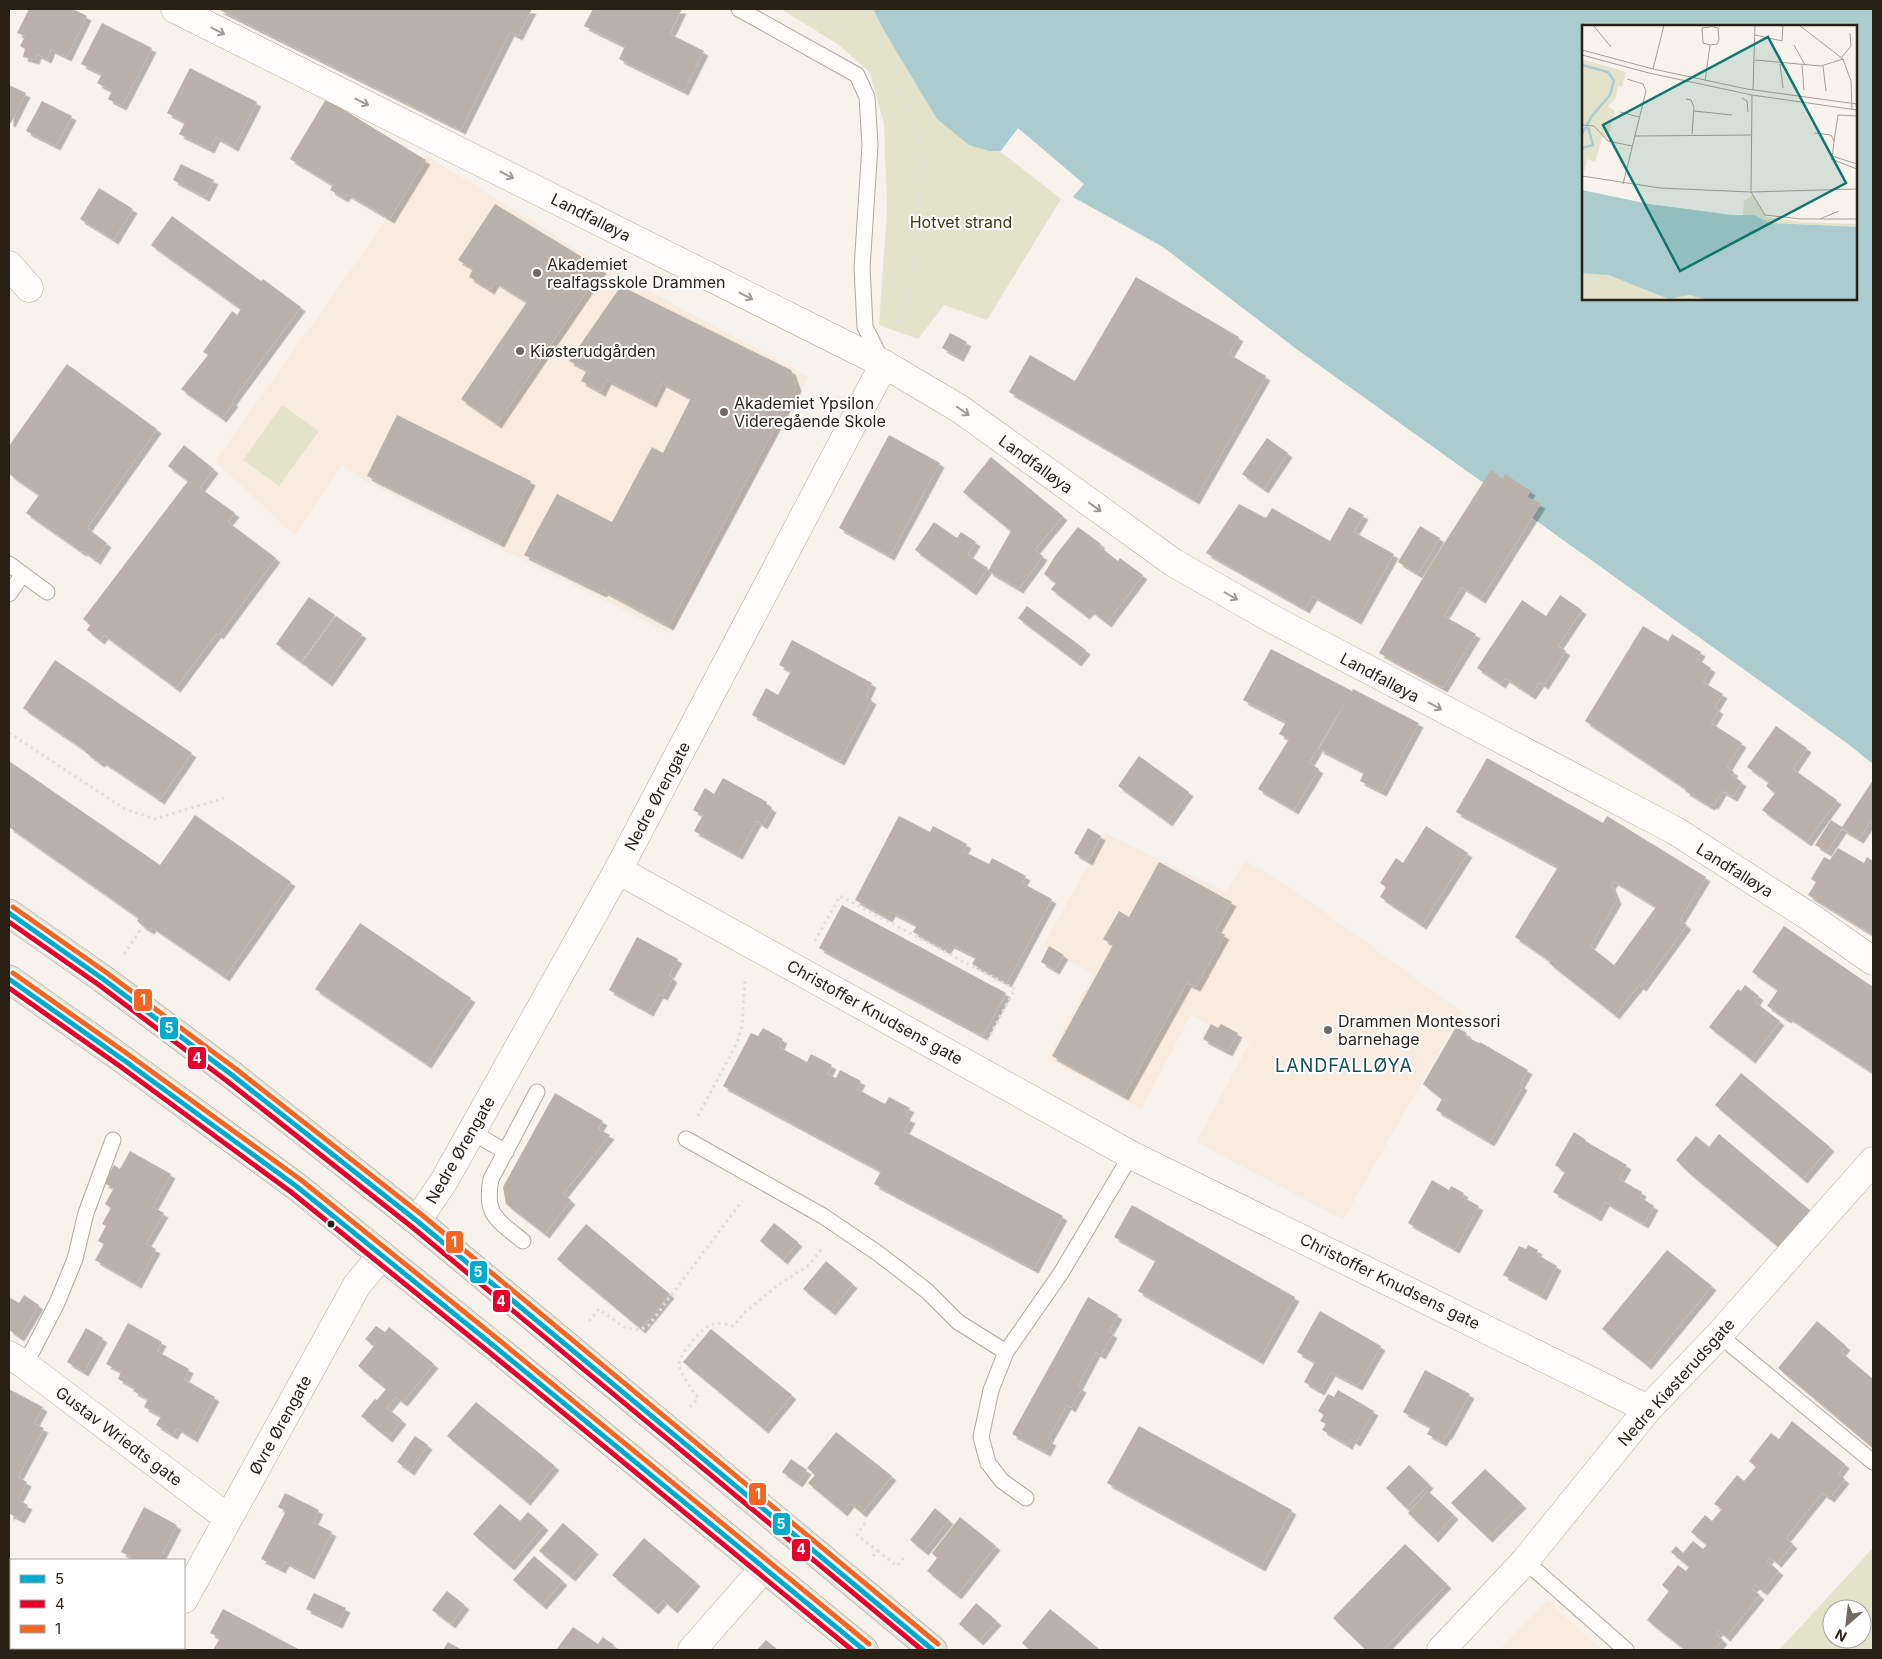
<svg xmlns="http://www.w3.org/2000/svg" width="1882" height="1659" font-family="Inter,sans-serif">
  <style>
    .built { fill: #f9ecdf }
    .green { fill: #e3e2cb; fill-rule: evenodd }
    .water { fill: #aaccce; fill-rule: evenodd }
    .pier { fill: #f8f2ed }
    .building { fill: #bab2aa; fill-rule: evenodd; filter: url(#shadow) }
    .lines { fill: none; stroke-linecap: round; stroke-linejoin: round }
    .lane-casing { stroke: #aea8a1; stroke-width: 17 }
    .street-casing { stroke: #aea8a1; stroke-width: 29 }
    .secondary-casing { stroke: #aea8a1; stroke-width: 29 }
    .primary-casing { stroke: #a39c89; stroke-width: 29 }
    .path { stroke: #e0dedd; stroke-width: 3; stroke-dasharray: 2.5 4; stroke-linecap: butt }
    .lane { stroke: #fefdfc; stroke-width: 15 }
    .street { stroke: #fefdfc; stroke-width: 28 }
    .secondary { stroke: #fefdfc; stroke-width: 28 }
    .primary { stroke: #e4e1d7; stroke-width: 28 }
    .bus-1-casing { stroke: #fff; stroke-width: 9 }
    .bus-2-casing { stroke: #fff; stroke-width: 9 }
    .bus-3-casing { stroke: #fff; stroke-width: 9 }
    .bus-1 { stroke: #00a9ce; stroke-width: 5 }
    .bus-2 { stroke: #e4002b; stroke-width: 5 }
    .bus-3 { stroke: #f26522; stroke-width: 5 }
    .oneway { stroke: #9e9994 }
    .poi-dot { fill: #716961; stroke: #fff; stroke-width: 2 }
    .bus-dot { fill: #281f15; stroke: #fff; stroke-width: 2 }
    .labels { text-anchor: middle; dominant-baseline: central; stroke-width: 4; stroke-linejoin: round; paint-order: stroke }
    .street-label { font-size: 16px; fill: #281f15; stroke: #fff }
    .park-label { font-size: 16px; fill: #383b0b; stroke: #fff }
    .poi-label { font-size: 16px; fill: #281f15; stroke: #fff; text-anchor: start }
    .neighbourhood-label { font-size: 18px; letter-spacing: 1px; fill: #125053; stroke: #fff }
    .inset-river { fill: none; stroke: #aaccce; stroke-width: 2.5 }
    .inset-road { fill: none; stroke: #a59e97; stroke-width: 1 }
    .view { fill: #0f766e; fill-opacity: 0.15; stroke: #0f766e; stroke-width: 2.5 }
    .inset-edge { fill: none; stroke: #281f15; stroke-width: 2.5 }
    .line-badge { stroke: #fff; stroke-width: 2 }
    .badge-label { font-size: 14px; text-anchor: middle; font-weight: bold; fill: #fff }
  </style>
  <defs>
    <filter id="shadow"><feDropShadow dx="4.5" dy="4.5" stdDeviation="0" flood-color="#0004"/></filter>
  </defs>
  <rect width="100%" height="100%" fill="#f8f2ed"/>
  <path class="built" d="M426,155L614,272L808,376L671,634L365,481L342,465L295,536L215,461L389,216Z
    M1106,833L1226,892L1245,860L1294,890L1462,1012L1343,1220L1196,1142L1250,1042L1239,1036L1229,1055L1201,1039L1208,1024L1191,1015L1141,1109L1048,1058L1093,975L1043,946Z
    M1547,1600L1602,1650H1499Z"/>
  <path class="green" d="M781,9H873L883,29L989,151H1000L1061,199L987,320L944,305L918,339L879,325L887,210L884,124L870,73L839,45Z
    M282,405L319,431L279,486L243,460Z
    M1873,1548V1650H1779ZM1832,1609H1862V1639H1832Z"/>
  <path class="water" d="M873,9H1873V764L1848,744L1295,348L1163,247L1073,197L1001,151H989L969,145L937,119L883,29ZM1583,26H1856V299H1583Z"/>
  <path class="pier" d="M1018,128L1084,184L1071,199L1000,152Z"/>
  <path class="building" d="M29,9H73L87,16L67,57L51,49L47,59L37,54L35,60L23,57L25,49L20,46L25,36L17,33Z
    M218,9H532L518,36L510,32L461,130Z
    M593,9H682L670,34L704,51L684,91L619,59L625,46L584,26Z
    M102,23L152,48L122,106L108,99L112,91L97,83L102,74L81,64Z
    M190,68L257,102L234,147L216,137L210,149L179,134L185,122L167,113Z
    M9,85L26,93L11,123L9,122Z
    M326,99L426,160L390,219L347,194L344,198L330,190L333,185L290,159Z
    M42,101L72,116L56,146L26,131Z
    M181,164L214,180L205,197L173,180Z
    M99,188L133,209L114,240L80,219Z
    M495,204L602,269L497,424L461,399L527,302L495,282L490,290L469,277L473,269L458,260Z
    M172,216L261,281L263,279L301,307L232,401L234,402L222,418L181,389L208,355L203,352L232,311L237,315L241,309L151,245Z
    M1136,277L1239,337L1229,354L1266,376L1195,500L1009,392L1030,355L1075,381Z
    M621,286L791,370L797,387L669,626L604,591L602,593L524,555L557,494L612,522L652,447L663,453L691,398L662,383L652,403L607,380L601,392L581,381L587,370L569,361Z
    M950,333L967,342L959,357L942,348Z
    M67,364L157,429L87,528L107,543L96,560L83,551L82,552L26,513L39,495L9,474V446Z
    M397,415L531,481L500,543L367,476Z
    M889,435L940,463L890,556L839,528Z
    M1267,438L1288,453L1264,489L1242,474Z
    M184,445L214,469L200,488L235,513L228,522L276,558L219,635L217,633L176,688L104,635L100,640L87,630L90,625L83,619L188,481L168,466Z
    M991,457L1063,516L1035,550L1043,556L1019,589L988,571L1011,531L963,492Z
    M1491,470L1503,479L1505,474L1531,491L1527,497L1541,504L1481,599L1462,587L1444,616L1476,634L1443,688L1379,653L1431,564Z
    M1239,504L1266,518L1272,508L1330,541L1349,507L1364,515L1354,532L1394,554L1357,620L1313,596L1305,609L1206,553Z
    M934,522L957,538L961,532L976,542L968,555L988,568L972,591L915,550Z
    M1420,526L1440,538L1418,574L1398,562Z
    M1078,527L1101,544L1099,546L1118,561L1120,558L1143,575L1107,623L1090,610L1085,615L1051,589L1056,583L1044,574L1055,556Z
    M1560,595L1582,610L1558,646L1566,651L1544,685L1540,682L1531,695L1505,678L1501,684L1477,668L1522,600L1546,616Z
    M309,597L335,615L301,662L276,644Z
    M1027,606L1086,650L1077,662L1018,618Z
    M336,616L362,634L328,682L302,663Z
    M1643,626L1668,641L1672,634L1701,652L1697,659L1711,668L1703,682L1723,694L1715,707L1719,710L1711,723L1742,743L1727,767L1734,772L1732,775L1742,782L1733,797L1722,791L1714,805L1712,804L1710,806L1685,791L1686,789L1585,721Z
    M792,640L872,683L866,696L872,700L840,761L752,715L766,688L778,695L791,671L779,665Z
    M1271,649L1352,691L1353,689L1419,723L1382,792L1360,781L1364,772L1319,749L1349,696L1309,763L1319,769L1294,810L1258,789L1289,739L1279,734L1286,722L1243,700Z
    M55,660L192,753L160,800L102,761L100,763L85,752L86,751L23,708Z
    M1776,726L1807,748L1793,769L1837,800L1807,842L1762,810L1775,793L1766,786L1769,782L1747,767Z
    M1139,756L1189,792L1168,822L1118,786Z
    M1487,758L1603,823L1607,816L1706,877L1680,920L1687,925L1642,987L1639,985L1615,1015L1549,963L1550,961L1515,937L1558,867L1456,812ZM1614,881L1656,907L1614,965L1590,946L1617,900L1611,885Z
    M9,761L160,865L195,815L291,882L225,977L152,927L150,930L143,926L137,921L139,918L9,827Z
    M723,778L767,802L766,804L772,808L763,825L757,821L738,855L694,831L703,815L693,810L705,788L714,794Z
    M1873,780V818L1859,839L1842,829L1827,852L1815,845L1831,820L1842,827Z
    M899,816L930,832L933,826L967,844L963,851L989,864L992,858L1026,876L1022,883L1052,899L1007,983L972,964L976,957L950,944L946,950L913,932L917,925L891,912L888,918L855,900Z
    M1426,826L1468,853L1422,925L1380,897L1386,887L1380,883L1396,858L1403,863Z
    M1088,828L1101,836L1088,861L1074,853Z
    M1838,848L1864,863L1867,857L1873,861V935L1808,895L1816,882L1811,879L1824,857L1830,860Z
    M1159,862L1232,902L1216,930L1225,935L1196,987L1187,983L1124,1096L1052,1056L1113,945L1103,939L1119,911L1129,917Z
    M842,905L1006,993L983,1036L819,948Z
    M360,923L471,998L427,1064L315,989Z
    M1784,926L1873,987V1073L1788,1017L1787,1019L1767,1006L1778,990L1752,972Z
    M637,937L678,959L669,975L673,978L663,996L659,994L649,1012L609,990Z
    M1049,946L1064,955L1055,970L1041,962Z
    M1745,985L1759,996L1755,1002L1780,1021L1751,1059L1709,1027L1738,989L1741,991Z
    M1211,1024L1218,1028L1221,1024L1238,1033L1228,1052L1203,1039Z
    M1456,1027L1467,1033L1465,1036L1479,1043L1480,1042L1528,1070L1520,1084L1523,1086L1490,1142L1436,1110L1442,1099L1423,1084Z
    M763,1028L783,1039L779,1047L807,1062L811,1054L832,1065L827,1074L836,1078L840,1070L861,1081L857,1089L885,1104L889,1097L910,1108L905,1116L911,1119L904,1131L1063,1216L1034,1269L874,1184L881,1171L723,1086L751,1033L758,1036Z
    M1741,1073L1830,1147L1803,1179L1715,1105Z
    M555,1093L603,1121L598,1129L610,1135L563,1194L571,1200L545,1234L506,1204L503,1187Z
    M1574,1132L1586,1140L1585,1141L1627,1165L1619,1179L1642,1192L1640,1197L1654,1206L1644,1224L1605,1202L1597,1217L1553,1192L1565,1172L1555,1165Z
    M1719,1134L1812,1212L1781,1249L1688,1172L1676,1160L1696,1136L1709,1147Z
    M130,1151L171,1174L153,1207L164,1213L146,1244L156,1249L137,1284L95,1260L104,1244L98,1241L106,1226L102,1224L111,1208L105,1204L114,1188L104,1183L114,1165L120,1169Z
    M1432,1180L1449,1190L1451,1186L1464,1193L1462,1197L1479,1206L1455,1249L1408,1223Z
    M1132,1205L1295,1297L1259,1360L1138,1291L1156,1260L1114,1237Z
    M774,1223L798,1242L783,1260L760,1241Z
    M586,1224L670,1294L641,1329L557,1259Z
    M1528,1245L1538,1250L1536,1254L1557,1266L1542,1296L1503,1275L1519,1246L1526,1249Z
    M1667,1250L1712,1286L1647,1365L1602,1329Z
    M826,1261L853,1284L831,1311L803,1289Z
    M24,1295L39,1305L20,1337L9,1330V1297L19,1303Z
    M1088,1297L1118,1315L1109,1331L1113,1334L1101,1355L1096,1352L1078,1386L1082,1388L1071,1408L1067,1405L1048,1439L1052,1441L1046,1452L1012,1434Z
    M1320,1311L1381,1346L1358,1386L1331,1372L1320,1391L1304,1382L1315,1362L1297,1352Z
    M1817,1321L1846,1346L1841,1352L1873,1379V1448L1778,1368Z
    M128,1323L162,1342L157,1351L189,1369L184,1379L215,1397L193,1438L177,1428L173,1435L156,1425L161,1416L144,1407L148,1399L133,1391L135,1388L118,1379L121,1372L106,1364Z
    M376,1326L385,1332L389,1327L434,1364L403,1402L396,1397L387,1408L402,1420L388,1438L361,1416L375,1399L377,1400L386,1389L358,1366L374,1346L365,1339Z
    M86,1328L103,1338L84,1372L67,1362Z
    M711,1329L792,1395L764,1429L683,1362Z
    M1425,1370L1470,1394L1447,1436L1446,1435L1442,1442L1427,1434L1431,1427L1403,1412Z
    M9,1389L43,1407L34,1424L44,1428L18,1477L27,1482L18,1500L28,1505L20,1519L10,1514L9,1518Z
    M1338,1390L1374,1411L1356,1442L1351,1439L1348,1445L1322,1430L1326,1424L1320,1421L1324,1415L1318,1411L1328,1394L1334,1397Z
    M476,1402L555,1466L526,1501L447,1436Z
    M1792,1421L1845,1464L1838,1474L1845,1479L1830,1498L1822,1493L1786,1538L1793,1544L1777,1563L1770,1557L1767,1561L1779,1571L1763,1591L1755,1585L1752,1589L1760,1595L1726,1637L1719,1631L1716,1634L1723,1640L1714,1650H1685L1647,1620L1669,1591L1662,1585L1678,1565L1686,1571L1689,1567L1671,1552L1676,1546L1683,1553L1693,1541L1703,1549L1707,1545L1691,1532L1705,1515L1712,1521L1722,1509L1714,1504L1737,1475L1744,1481L1756,1467L1749,1461L1771,1433L1779,1439Z
    M1139,1426L1292,1510L1261,1567L1107,1483Z
    M836,1432L892,1476L862,1513L850,1503L843,1512L808,1483L815,1475L807,1468Z
    M415,1436L428,1445L410,1471L397,1462Z
    M791,1459L807,1470L798,1483L782,1472Z
    M1409,1465L1429,1484L1406,1508L1386,1488Z
    M1485,1469L1522,1504L1488,1538L1451,1503Z
    M1428,1491L1454,1515L1434,1538L1408,1513Z
    M285,1493L319,1510L313,1522L332,1532L310,1575L285,1562L281,1569L261,1559L286,1511L278,1507Z
    M500,1504L520,1521L528,1512L544,1526L510,1566L473,1534Z
    M144,1507L177,1525L159,1560H138L121,1552Z
    M935,1508L949,1520L924,1551L910,1540Z
    M960,1517L996,1546L957,1595L927,1571L937,1558L932,1553Z
    M563,1523L594,1550L571,1577L539,1551Z
    M644,1538L696,1582L673,1609L663,1600L654,1610L612,1575Z
    M1405,1544L1447,1584L1383,1650H1366L1333,1618Z
    M534,1556L563,1581L542,1605L513,1580Z
    M9,1558L11,1560V1625L9,1623Z
    M447,1591L465,1605L451,1624L432,1610Z
    M314,1593L346,1608L338,1624L306,1609Z
    M976,1603L997,1621L979,1641L959,1624Z
    M223,1609L300,1650H213L220,1638L210,1633Z
    M1050,1609L1086,1638L1100,1650H1030L1022,1643Z
    M573,1627L598,1644L603,1637L614,1645L611,1650H556Z
    M766,1640L778,1650H757Z
    M448,1642L462,1650H443Z
    M33,1648H78L77,1650H32Z"/>
  <g class="lines">
    <g class="lane-casing">
      <path id="lane" d="M739,9L857,75L867,97L870,145L862,268L865,327L882,361
        M9,564L47,592
        M9,594L23,574
        M472,1132L506,1152
        M686,1139L823,1216L879,1254L927,1291L958,1322L1006,1352
        M523,1241C497,1220 484,1215 491,1179L537,1092
        M1719,1335L1873,1462
        M25,1365L57,1303L75,1259L86,1213L113,1140
        M1026,1498L1002,1481L988,1463L981,1437L991,1390L1006,1352L1061,1273L1131,1155
        M1525,1561L1626,1650"/>
    </g>
    <g class="street-casing">
      <path id="street" d="M9,265L29,288
        M618,870L1131,1155L1648,1409
        M417,1221L444,1181L618,870L884,364
        M9,1355L25,1365L228,1518
        M184,1599L357,1285L382,1255
        M156,1650L158,1648
        M692,1650L764,1568
        M1441,1650L1525,1561L1648,1409L1719,1335L1873,1161"/>
    </g>
    <g class="secondary-casing">
      <path id="secondary" d="M175,9L884,364L960,409L1174,563L1274,620L1674,830L1813,919L1873,961"/>
    </g>
    <g class="primary-casing">
      <path id="primary" d="M9,913L103,979L232,1075L417,1221L933,1650
        M9,979L125,1061L296,1186L494,1346L864,1650"/>
    </g>
    <path class="path" d="M802,9L841,31L849,37
      M892,83L907,104L924,153L911,288L897,328
      M9,733L125,809L155,819L224,798
      M815,941L840,896L1015,989L988,1039
      M124,954L143,926
      M698,1116L737,1043L742,1026L745,978
      M589,1321L599,1309L624,1327L640,1330L649,1325L742,1201
      M690,1407L698,1398C693,1391 679,1372 679,1364C678,1356 702,1328 710,1325C717,1322 726,1324 733,1326L744,1313L778,1285L809,1265L823,1247
      M865,1523L857,1535L878,1551
      M873,1556L878,1551L897,1566L906,1555"/>
    <use href="#lane" class="lane"/>
    <use href="#street" class="street"/>
    <use href="#secondary" class="secondary"/>
    <use href="#primary" class="primary"/>
    <g class="bus-1-casing">
      <path id="bus-1" d="M9,913L103,979L232,1075L417,1221L933,1650
        M9,979L125,1061L296,1186L494,1346L864,1650"/>
    </g>
    <g class="bus-2-casing">
      <path id="bus-2" d="M9,922L99,985L227,1081L412,1227L922,1650
        M9,988L121,1067L291,1192L489,1352L852,1650"/>
    </g>
    <g class="bus-3-casing">
      <path id="bus-3" d="M13,907L107,973L236,1069L422,1215L938,1644
        M13,973L129,1055L301,1180L499,1340L869,1644"/>
    </g>
    <use href="#bus-1" class="bus-1"/>
    <use href="#bus-2" class="bus-2"/>
    <use href="#bus-3" class="bus-3"/>
  </g>
  <defs><path id="oneway-shaft" d="M-6 0H5M1.5-3L5.5 0L1.5 3" fill="none" stroke-width="1.6" stroke-linecap="round" stroke-linejoin="round" transform="scale(1.25)"/></defs>
  <g class="oneway">
    <use href="#oneway-shaft" transform="translate(218 31) rotate(27)"/>
    <use href="#oneway-shaft" transform="translate(362 102) rotate(27)"/>
    <use href="#oneway-shaft" transform="translate(507 175) rotate(27)"/>
    <use href="#oneway-shaft" transform="translate(746 296) rotate(27)"/>
    <use href="#oneway-shaft" transform="translate(963 411) rotate(35)"/>
    <use href="#oneway-shaft" transform="translate(1095 507) rotate(36)"/>
    <use href="#oneway-shaft" transform="translate(1231 596) rotate(30)"/>
    <use href="#oneway-shaft" transform="translate(1435 706) rotate(28)"/>
  </g>
  <g class="poi-dot">
    <circle cx="537" cy="273" r="5"/>
    <circle cx="520" cy="351" r="5"/>
    <circle cx="724" cy="412" r="5"/>
    <circle cx="1328" cy="1030" r="5"/>
  </g>
  <circle class="bus-dot" cx="331" cy="1224" r="4.5"/>
  <g class="labels">
    <g class="street-label">
      <text transform="translate(591 217) rotate(27)">Landfalløya</text>
      <text transform="translate(1036 464) rotate(36)">Landfalløya</text>
      <text transform="translate(1380 677) rotate(28)">Landfalløya</text>
      <text transform="translate(657 796) rotate(-62)">Nedre Ørengate</text>
      <text transform="translate(1735 870) rotate(32)">Landfalløya</text>
      <text transform="translate(875 1012) rotate(29)">Christoffer Knudsens gate</text>
      <text transform="translate(460 1150) rotate(-60)">Nedre Ørengate</text>
      <text transform="translate(1390 1281) rotate(26)">Christoffer Knudsens gate</text>
      <text transform="translate(1676 1382) rotate(-48)">Nedre Kiøsterudsgate</text>
      <text transform="translate(280 1425) rotate(-61)">Øvre Ørengate</text>
      <text transform="translate(119 1436) rotate(37)">Gustav Wriedts gate</text>
    </g>
    <g class="park-label">
      <text x="961" y="222">Hotvet strand</text>
    </g>
    <g class="poi-label">
      <text x="547" y="264">Akademiet<tspan x="547" dy="18">realfagsskole Drammen</tspan></text>
      <text x="530" y="351">Kiøsterudgården</text>
      <text x="734" y="403">Akademiet Ypsilon<tspan x="734" dy="18">Videregående Skole</tspan></text>
      <text x="1338" y="1021">Drammen Montessori<tspan x="1338" dy="18">barnehage</tspan></text>
    </g>
    <g class="neighbourhood-label">
      <text x="1344" y="1065">LANDFALLØYA</text>
    </g>
  </g>
  <g transform="translate(1582 25)">
    <rect width="275" height="275" fill="#f8f2ed"/>
    <path d="M0,34L44,47L40,62L36,61L34,73L26,81L33,86L26,112L20,113L13,137L5,134L2,148ZM171,170L184,192L221,197L275,199V202L188,198L161,190L162,176ZM0,248H18L87,272L107,270L125,275H0Z" fill="#e3e2cb"/>
    <path d="M0,165L67,179L150,190H172L188,198L275,202V275H125L107,270L87,274L26,250L0,248Z" fill="#aaccce"/>
    <path class="inset-river" d="M0,40L26,47L32,56L28,70L10,91L0,109M0,123L11,120L6,102"/>
    <path class="inset-road" d="M11,0L29,22M217,0L261,34L269,56L270,84M173,10L200,16L201,0M128,20L135,19L137,15L136,3L128,1M212,20L223,40M0,25L71,44L165,64L275,79M0,30L67,48L170,70L275,85M259,33L269,21L268,8M173,35L239,41L261,34M198,39L201,63M220,40L222,65M241,41L244,66M71,44L82,0M123,56L128,20L121,18L120,3L128,2M171,65L173,0M170,70L169,167L183,190L219,194H275M160,73L165,76L166,87M104,74L109,75L112,82L110,109M112,86L150,90M38,87L57,92M0,100L12,101L26,116L50,121M232,108L249,110L252,116L250,135M53,111L169,110M252,116L256,90L275,91M250,131L275,139M249,134L275,144M0,151L78,163L169,167L275,164M41,159L64,66L61,59L45,54M238,194L257,186"/>
    <path class="view" d="M186,12L264,158L98,246L21,100Z"/>
    <rect width="275" height="275" class="inset-edge"/>
  </g>
  <g class="line-badge">
    <rect x="133" y="988" width="20" height="24" rx="5" fill="#f26522"/>
    <rect x="159" y="1016" width="20" height="24" rx="5" fill="#00a9ce"/>
    <rect x="187" y="1046" width="20" height="24" rx="5" fill="#e4002b"/>
    <rect x="445" y="1230" width="19" height="24" rx="5" fill="#f26522"/>
    <rect x="469" y="1260" width="19" height="24" rx="5" fill="#00a9ce"/>
    <rect x="492" y="1289" width="19" height="24" rx="5" fill="#e4002b"/>
    <rect x="748" y="1482" width="19" height="24" rx="5" fill="#f26522"/>
    <rect x="772" y="1512" width="19" height="24" rx="5" fill="#00a9ce"/>
    <rect x="791" y="1538" width="20" height="24" rx="5" fill="#e4002b"/>
  </g>
  <g class="badge-label">
    <text x="143" y="1005">1</text>
    <text x="169" y="1033">5</text>
    <text x="197" y="1063">4</text>
    <text x="454" y="1247">1</text>
    <text x="478" y="1277">5</text>
    <text x="501" y="1306">4</text>
    <text x="758" y="1499">1</text>
    <text x="781" y="1529">5</text>
    <text x="801" y="1554">4</text>
  </g>
  <rect width="1882" height="1659" fill="none" stroke="#281f15" stroke-width="20"/>
  <rect x="10" y="1559" width="175" height="90" fill="#ffffff" stroke="#a9a5a1"/>
  <rect x="20" y="1575" width="25" height="8" fill="#00a9ce" stroke="#a9a5a1"/>
  <text x="55" y="1584" font-size="15" fill="#281f15">5</text>
  <rect x="20" y="1600" width="25" height="8" fill="#e4002b" stroke="#a9a5a1"/>
  <text x="55" y="1609" font-size="15" fill="#281f15">4</text>
  <rect x="20" y="1625" width="25" height="8" fill="#f26522" stroke="#a9a5a1"/>
  <text x="55" y="1634" font-size="15" fill="#281f15">1</text>
  <g transform="translate(1847 1624) rotate(208)"><circle r="24" fill="#ffffff" stroke="#a9a5a1"/>
  <path d="M0-4L9 19L0 12L-9 19Z" fill="#716961"/>
  <text y="-8" font-size="14" font-weight="bold" text-anchor="middle" fill="#281f15">N</text>
  </g>
</svg>
